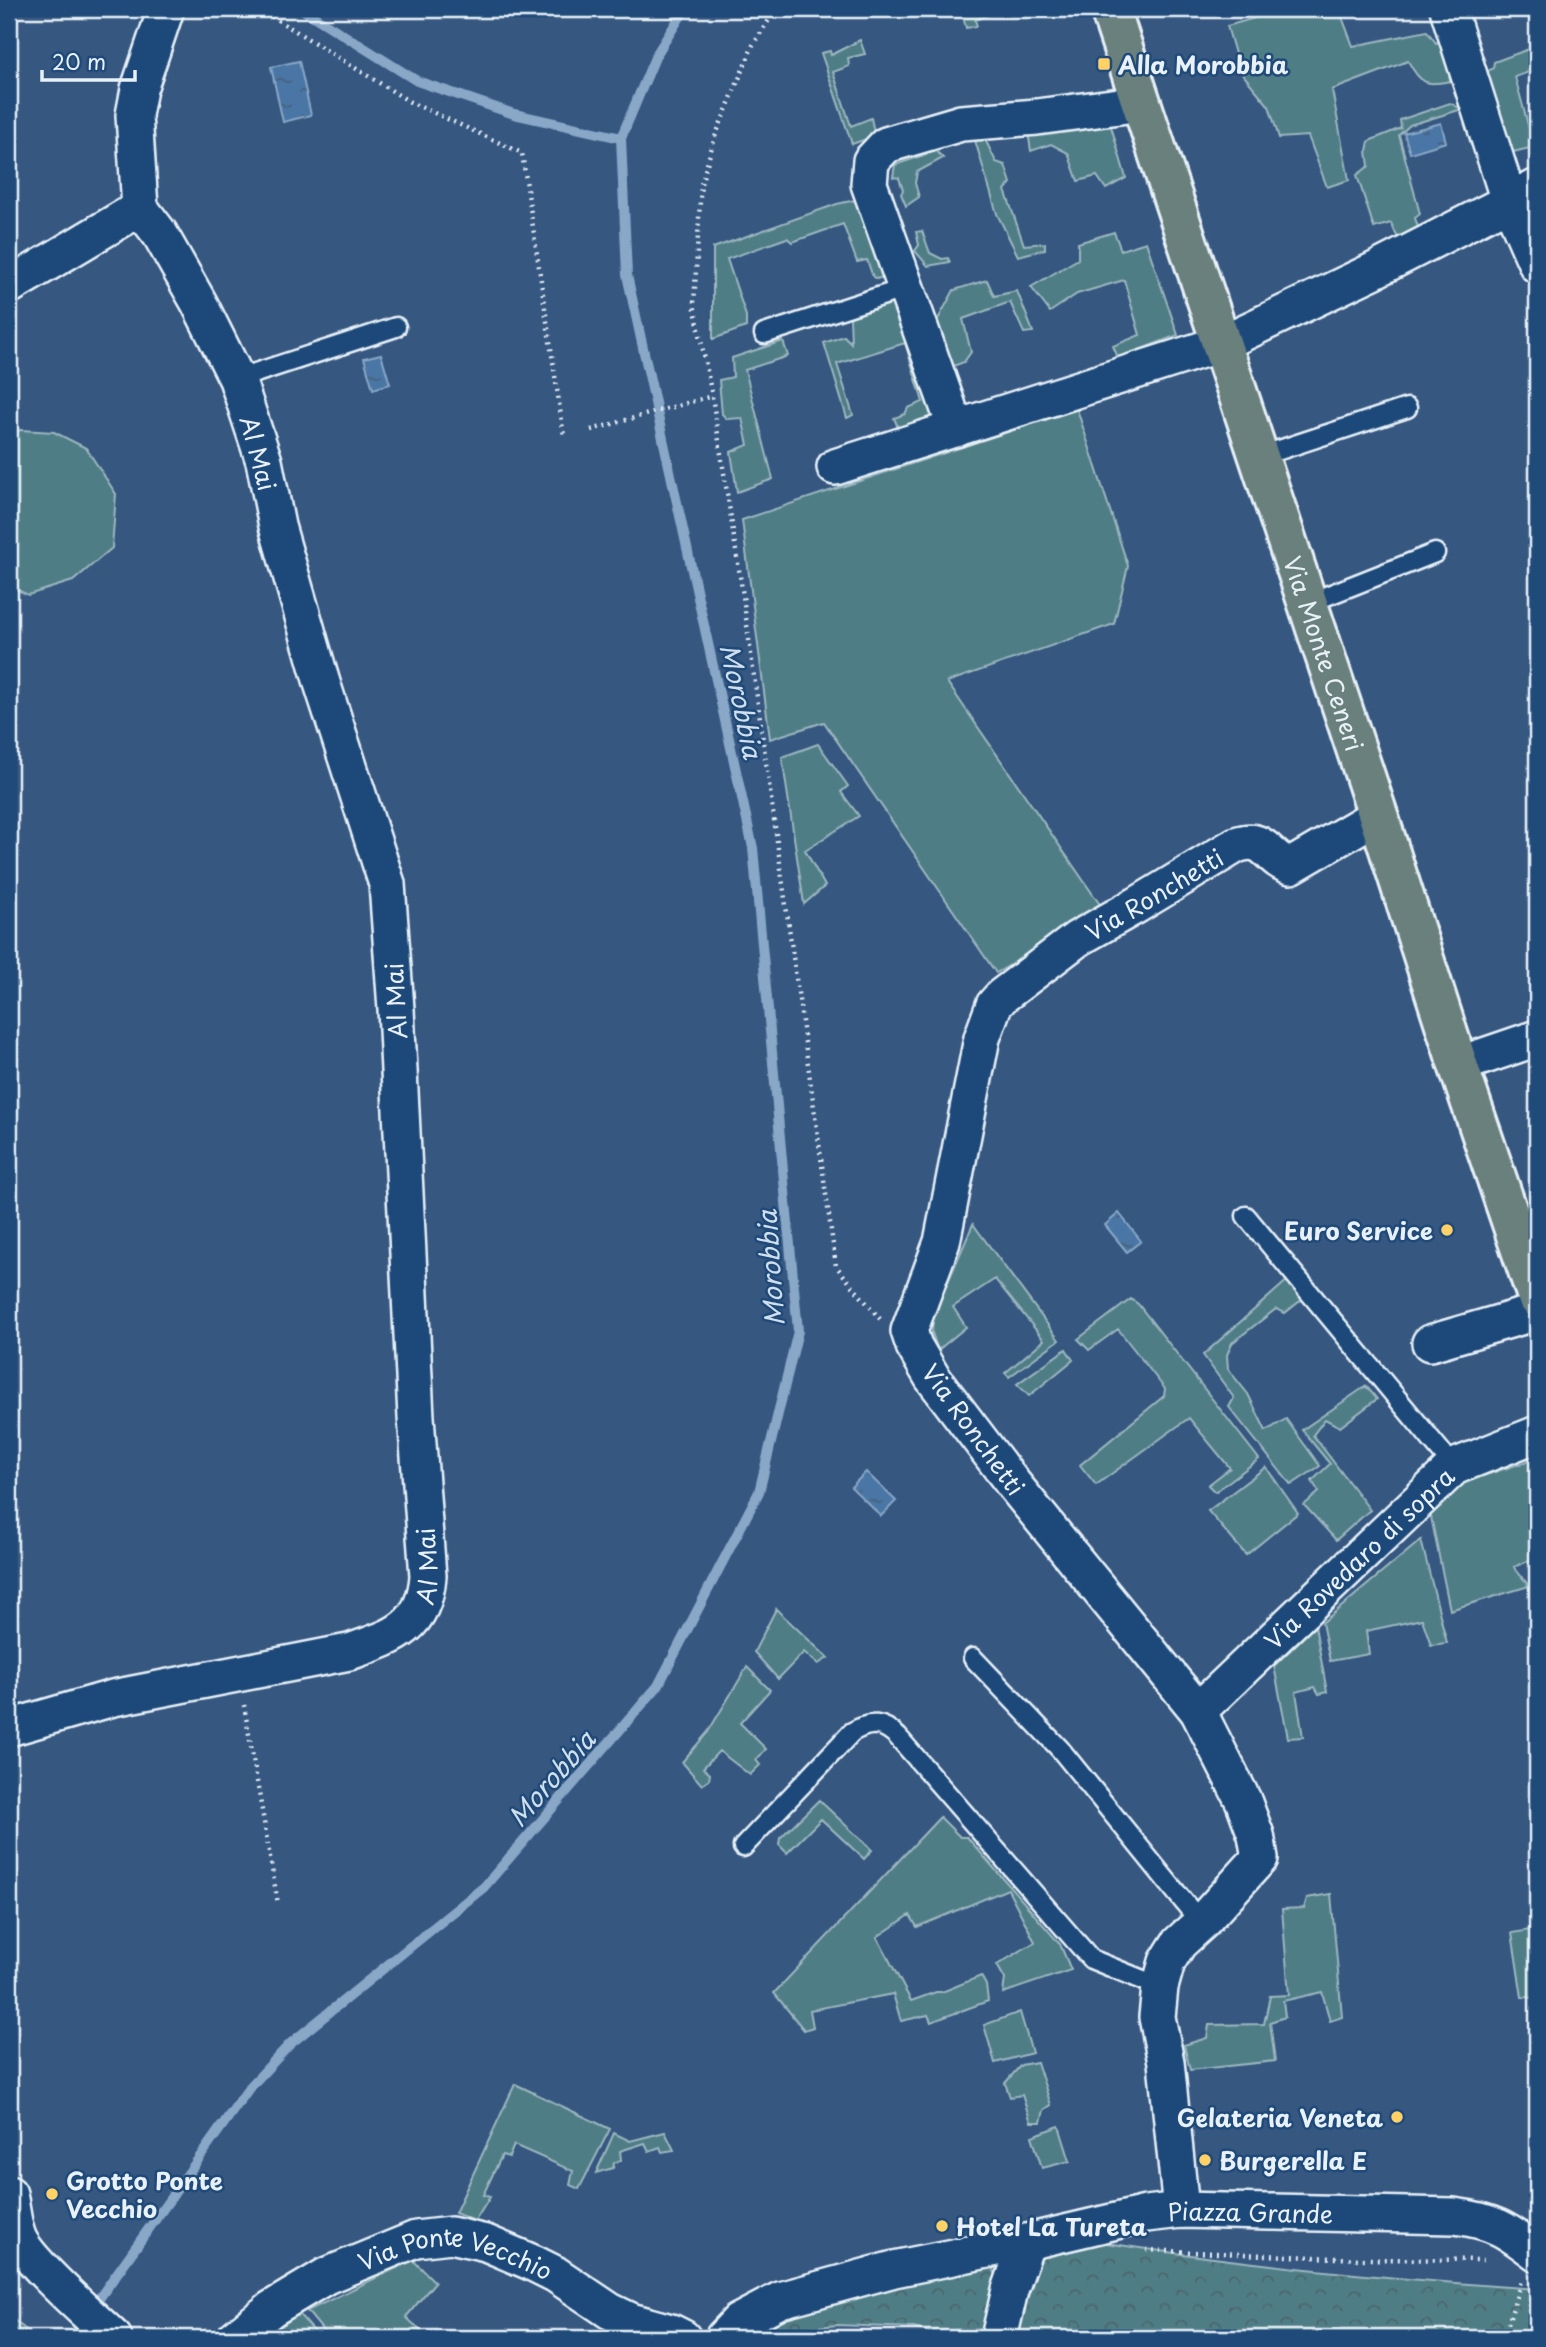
<svg xmlns="http://www.w3.org/2000/svg" width="1546" height="2347" font-family="'Playpen Sans',sans-serif">
  <style>
    .grass { fill: #4f7d86; stroke: #9cb7bf; stroke-width: 2 }
    .park { fill: url(#park-crowns); stroke: #9cb7bf; stroke-width: 2 }
    .water { fill: url(#water-ripples); stroke: #89a7c6; stroke-width: 2 }
    .lines { fill: none; stroke-linecap: round; stroke-linejoin: round }
    .stream { stroke: #89a7c6; stroke-width: 10 }
    .lane-casing { stroke: #e8f1f8; stroke-width: 23 }
    .street-casing { stroke: #e8f1f8; stroke-width: 40 }
    .primary-casing { stroke: #e8f1f8; stroke-width: 44 }
    .path { stroke: #e8f1f8; stroke-width: 4.5; stroke-dasharray: 2 5; stroke-linecap: butt }
    .lane { stroke: #1f4a7a; stroke-width: 18 }
    .street { stroke: #1f4a7a; stroke-width: 35 }
    .primary { stroke: #6a807d; stroke-width: 38 }
    .poi-dot { fill: #ffd166; stroke: #1f4a7a; stroke-width: 2.5 }
    .labels { text-anchor: middle; dominant-baseline: central; stroke-width: 5; stroke-linejoin: round; paint-order: stroke }
    .poi-label { font-size: 24px; font-weight: bold; fill: #e8f1f8; stroke: #1f4a7a; text-anchor: start }
    .street-label { font-size: 24px; fill: #e8f1f8; stroke: #1f4a7a }
    .water-label { font-size: 26px; font-style: italic; fill: #d0dfec; stroke: #1f4a7a }
  </style>
  <defs>
    <pattern id="park-crowns" width="20" height="18" patternUnits="userSpaceOnUse" patternTransform="scale(1.75)"><rect width="20" height="18" fill="#4f7d86"/><path d="M2 6a3 3 0 1 1 6 0M12 15a3 3 0 1 1 6 0" fill="none" stroke="#4b656b"/></pattern>
    <pattern id="water-ripples" width="26" height="14" patternUnits="userSpaceOnUse" patternTransform="scale(1.75)"><rect width="26" height="14" fill="#4976a5"/><path d="M2 4q2-2 4 0t4 0M15 11q2-2 4 0t4 0" fill="none" stroke="#485f78"/></pattern>
  </defs>
  <rect width="100%" height="100%" fill="#365780"/>
  <filter id="ink" filterUnits="userSpaceOnUse"><feTurbulence type="fractalNoise" baseFrequency=".0143" numOctaves="2"/><feDisplacementMap in="SourceGraphic" scale="14" xChannelSelector="R" yChannelSelector="G"/><feConvolveMatrix kernelMatrix="1 2 1 2 8 2 1 2 1" color-interpolation-filters="sRGB"/></filter>
  <g filter="url(#ink)">
    <path class="grass" d="M961,9H993L994,13L975,20L977,26L966,28Z
      M1286,9H1339L1353,46L1427,31L1436,43L1446,38L1458,80C1428,84 1423,89 1408,61L1332,90L1349,180L1327,187L1308,136L1279,138L1269,106L1240,71L1227,26Z
      M860,40L865,54L848,58L849,66L833,72L851,126L871,118L875,136L852,144L821,53L830,51L831,55Z
      M1537,46V69L1515,77L1534,147L1513,152L1487,72L1493,68L1494,62Z
      M1450,103L1457,107L1468,103L1472,106L1410,125L1399,135L1420,214L1415,218L1420,233L1400,243L1391,223L1374,228L1357,175L1369,166L1367,151L1369,141L1401,128L1400,120Z
      M1111,126L1126,178L1106,189L1097,176L1078,181L1068,153L1051,144L1031,151L1028,132Z
      M974,137H984L996,162L1005,165L1011,183L1005,190L1024,245L1045,243V249L1018,256L997,214Z
      M936,151L943,158L917,172L915,183L919,197L906,206L901,194L903,190L899,178L893,177L895,165Z
      M860,199L885,271L883,277L877,279L873,277L867,260L857,262L843,224L792,242L787,238L727,259L746,316V327L713,339V248L837,204Z
      M922,231L930,253L942,259L948,258L950,262L928,266L915,251L919,245L916,232Z
      M1114,232L1121,250L1146,242L1178,335L1118,358L1113,346L1140,335L1124,280L1077,294L1050,312L1031,287L1078,259V243Z
      M987,280L994,296L1017,291L1033,332L1024,333L1010,302L963,319L971,352L964,362L951,367L937,321L954,290Z
      M897,300L930,402L932,414L924,423L899,430L894,418L905,414L908,408L923,402L905,343L837,364L853,415L847,418L824,343L844,336L851,343L850,317Z
      M783,341L788,356L745,370L773,479L737,492L731,452L748,445L742,418L727,419L722,414L719,380L733,377L732,358Z
      M1077,409L1128,566L1114,624L947,682L1105,912L996,973L824,722L770,739L742,520Z
      M20,430L54,432L86,448L116,494L112,548L73,581L28,595L9,586V435Z
      M818,744L848,786L841,792L859,816L805,850L825,886L804,904L782,757Z
      M973,1224L1059,1340L1009,1377L1005,1373L1044,1340L995,1279L953,1307L966,1327L938,1350L932,1333L933,1317Z
      M1290,1278L1305,1297L1285,1313L1276,1309L1232,1343L1227,1355L1228,1369L1248,1394L1266,1431L1286,1419L1320,1466L1291,1485L1229,1407L1234,1398L1203,1355Z
      M1131,1299L1138,1304L1259,1459L1215,1492L1208,1485L1230,1468L1189,1418L1096,1485L1080,1465L1164,1396L1165,1389L1118,1329L1089,1350L1078,1339Z
      M1066,1349L1073,1360L1029,1396L1017,1384Z
      M1366,1386L1377,1399L1340,1427L1325,1419L1313,1435L1370,1510L1336,1540L1304,1505L1319,1492L1312,1481L1330,1464L1302,1430Z
      M1537,1458V1557L1514,1567L1529,1586L1450,1610L1430,1512L1462,1483Z
      M1266,1467L1298,1513L1246,1555L1208,1511Z
      M1421,1540L1447,1643L1431,1645L1422,1619L1366,1631L1369,1654L1330,1661L1322,1623Z
      M776,1609L828,1658L818,1664L804,1652L778,1679L754,1652Z
      M1315,1626L1327,1692L1319,1694L1315,1687L1296,1692L1303,1737L1288,1738L1274,1666Z
      M747,1667L770,1690L740,1723L766,1749L756,1760L760,1765L750,1775L719,1751L703,1768L710,1774L709,1780L702,1785L682,1762L708,1732Z
      M819,1800L872,1850L864,1859L821,1819L787,1853L779,1845L780,1838Z
      M940,1817L960,1837H967L1060,1944L1071,1970L1003,1993L1005,1979L997,1965L1035,1942L1008,1889L917,1927L910,1915L877,1937L911,2001L936,1992H942L981,1976L986,1985L988,2001L931,2022L928,2015L901,2021L893,1994L810,2010L813,2027L804,2030L774,1993Z
      M1331,1894L1342,2017L1330,2021L1322,1992L1283,2001L1285,2017L1270,2022L1275,2061L1190,2070L1184,2045L1207,2038L1209,2025L1264,2024L1270,1996L1289,1995L1282,1909L1304,1908L1307,1898Z
      M1537,1929V1998L1522,1997L1512,1933Z
      M1020,2012L1032,2053L995,2063L984,2025Z
      M1037,2062L1051,2105L1044,2110L1041,2122H1031L1022,2095L1010,2097L1005,2083L1021,2065Z
      M515,2084L610,2129L579,2189L570,2185L573,2171L514,2145L509,2157L502,2155L483,2195L490,2197L475,2221L455,2213Z
      M1059,2126L1070,2161L1042,2168L1032,2136Z
      M665,2132L674,2150L662,2152L660,2147L649,2151L645,2143L620,2151L621,2160L614,2163L613,2168L596,2173L614,2133L630,2141Z
      M413,2260L435,2282L406,2317L428,2338H329L307,2311Z
      M298,2313L320,2338H267Z
      M9,2316L36,2338H9Z"/>
    <path class="park" d="M1093,2241C1240,2264 1389,2279 1537,2289V2338L1021,2337L1016,2331L1031,2271L1040,2258Z
      M992,2265L998,2280L983,2338H952L914,2328L837,2325L772,2332L777,2320L854,2289Z"/>
    <path class="water" d="M299,61L311,115L283,122L271,67Z
      M1441,123L1446,142L1410,153L1404,133Z
      M381,354L390,384L373,389L364,358Z
      M1119,1213L1141,1241L1127,1252L1105,1225Z
      M866,1472L896,1501L881,1516L851,1487Z"/>
    <g class="lines">
      <path class="stream" d="M302,9L417,81L514,114L621,138
        M71,2338L249,2088L290,2044L484,1887L658,1686L759,1492L798,1331L753,848L627,275L621,138L656,55L685,9"/>
      <g class="lane-casing">
        <path id="lane" d="M764,334L906,288
          M237,379L396,327
          M1258,457L1407,408
          M1306,604L1435,553
          M1246,1216L1454,1467
          M973,1658L1060,1749L1201,1923
          M743,1847L852,1732C870,1721 883,1722 898,1737L1091,1959L1160,1987"/>
      </g>
      <g class="street-casing">
        <g id="street">
          <path d="M1448,9L1509,201L1537,265"/>
          <path d="M9,286L140,208"/>
          <path d="M956,429L869,184L871,161L886,145L961,123L1037,117L1142,103"/>
          <path d="M835,467L1220,344L1373,271L1537,187"/>
          <path d="M1458,1065L1537,1038"/>
          <path d="M1430,1343L1537,1312"/>
          <path id="s1" d="M1198,1711L1454,1467L1537,1434"/>
          <path id="s2" d="M9,1728L113,1698L349,1652C393,1637 424,1629 428,1576L416,1417L396,1009L387,884L322,683L277,526L264,461L237,379L199,303L160,234L140,208L134,115L139,89L166,9"/>
          <path d="M9,2194C12,2208 13,2224 18,2237C28,2262 92,2317 114,2338"/>
          <path id="s3" d="M1181,2210L1166,2062L1157,2017L1160,1987L1167,1962L1179,1943L1201,1923L1260,1858L1256,1835L1243,1800L1198,1711L1014,1485L932,1377L914,1346L909,1331L942,1242L982,1038L994,1005L1002,996L1077,939L1137,905L1236,845C1267,834 1267,860 1291,866L1378,815"/>
          <path id="s4" d="M235,2338L271,2309L326,2276L416,2239L451,2235L486,2243L533,2263L555,2274L610,2311L631,2321L671,2332L683,2338"/>
          <path id="s5" d="M723,2338L738,2322L780,2300L894,2269L1027,2242L1146,2214L1181,2210L1454,2216C1493,2221 1506,2229 1537,2253"/>
          <path d="M999,2338L1010,2290L1027,2242"/>
        </g>
      </g>
      <g class="primary-casing">
        <g id="primary">
          <path id="s6" d="M1110,9L1378,815L1458,1065L1537,1297"/>
        </g>
      </g>
      <path class="path" d="M260,9L410,102L522,153L564,436
        M776,9L753,45L715,137L701,184L694,304L712,396L742,589L836,1266L880,1319
        M591,430L712,396
        M244,1705L278,1904
        M1146,2250L1360,2259L1487,2260
        M809,2338L851,2334L911,2338
        M1504,2338L1521,2281"/>
      <use href="#lane" class="lane"/>
      <use href="#street" class="street"/>
      <use href="#primary" class="primary"/>
    </g>
  </g>
  <g class="poi-dot">
    <rect x="1097" y="57" width="14" height="14" rx="3.5"/>
    <circle cx="1447" cy="1230" r="7"/>
    <circle cx="1397" cy="2117" r="7"/>
    <circle cx="1205" cy="2160" r="7"/>
    <circle cx="52" cy="2194" r="7"/>
    <circle cx="942" cy="2226" r="7"/>
  </g>
  <g class="labels">
    <g class="poi-label">
      <text x="1118" y="64">Alla Morobbia</text>
      <text x="1433" y="1230" text-anchor="end">Euro Service</text>
      <text x="1383" y="2117" text-anchor="end">Gelateria Veneta</text>
      <text x="1219" y="2160">Burgerella E</text>
      <text x="66" y="2180">Grotto Ponte<tspan x="66" dy="28">Vecchio</tspan></text>
      <text x="956" y="2226">Hotel La Tureta</text>
    </g>
    <g class="street-label">
      <text transform="translate(259 453) rotate(75)">Al Mai</text>
      <text stroke="none"><textPath href="#s6" startOffset="679">Via Monte Ceneri</textPath></text>
      <text stroke="none"><textPath href="#s3" startOffset="1563">Via Ronchetti</textPath></text>
      <text transform="translate(395 1001) rotate(-93)">Al Mai</text>
      <text transform="translate(974 1429) rotate(54)">Via Ronchetti</text>
      <text stroke="none"><textPath href="#s1" startOffset="222">Via Rovedaro di sopra</textPath></text>
      <text stroke="none"><textPath href="#s2" startOffset="478">Al Mai</textPath></text>
      <text stroke="none"><textPath href="#s5" startOffset="550">Piazza Grande</textPath></text>
      <text stroke="none"><textPath href="#s4" startOffset="248">Via Ponte Vecchio</textPath></text>
    </g>
    <g class="water-label">
      <text transform="translate(742 701) rotate(78)">Morobbia</text>
      <text transform="translate(770 1268) rotate(-94)">Morobbia</text>
      <text transform="translate(551 1778) rotate(-49)">Morobbia</text>
    </g>
  </g>
  <rect width="1546" height="2347" fill="none" stroke="#1f4a7a" stroke-width="35"/>
  <rect x="18" y="18" width="1511" height="2312" fill="none" stroke="#e8f1f8" stroke-width="2.5" filter="url(#ink)"/>
  <path d="M42 70v10h93v-10" fill="none" stroke="#e8f1f8" stroke-width="3.5"/>
  <text x="52" y="70" font-size="21" fill="#e8f1f8" stroke="#1f4a7a" stroke-width="5" paint-order="stroke">20 m</text>
</svg>
